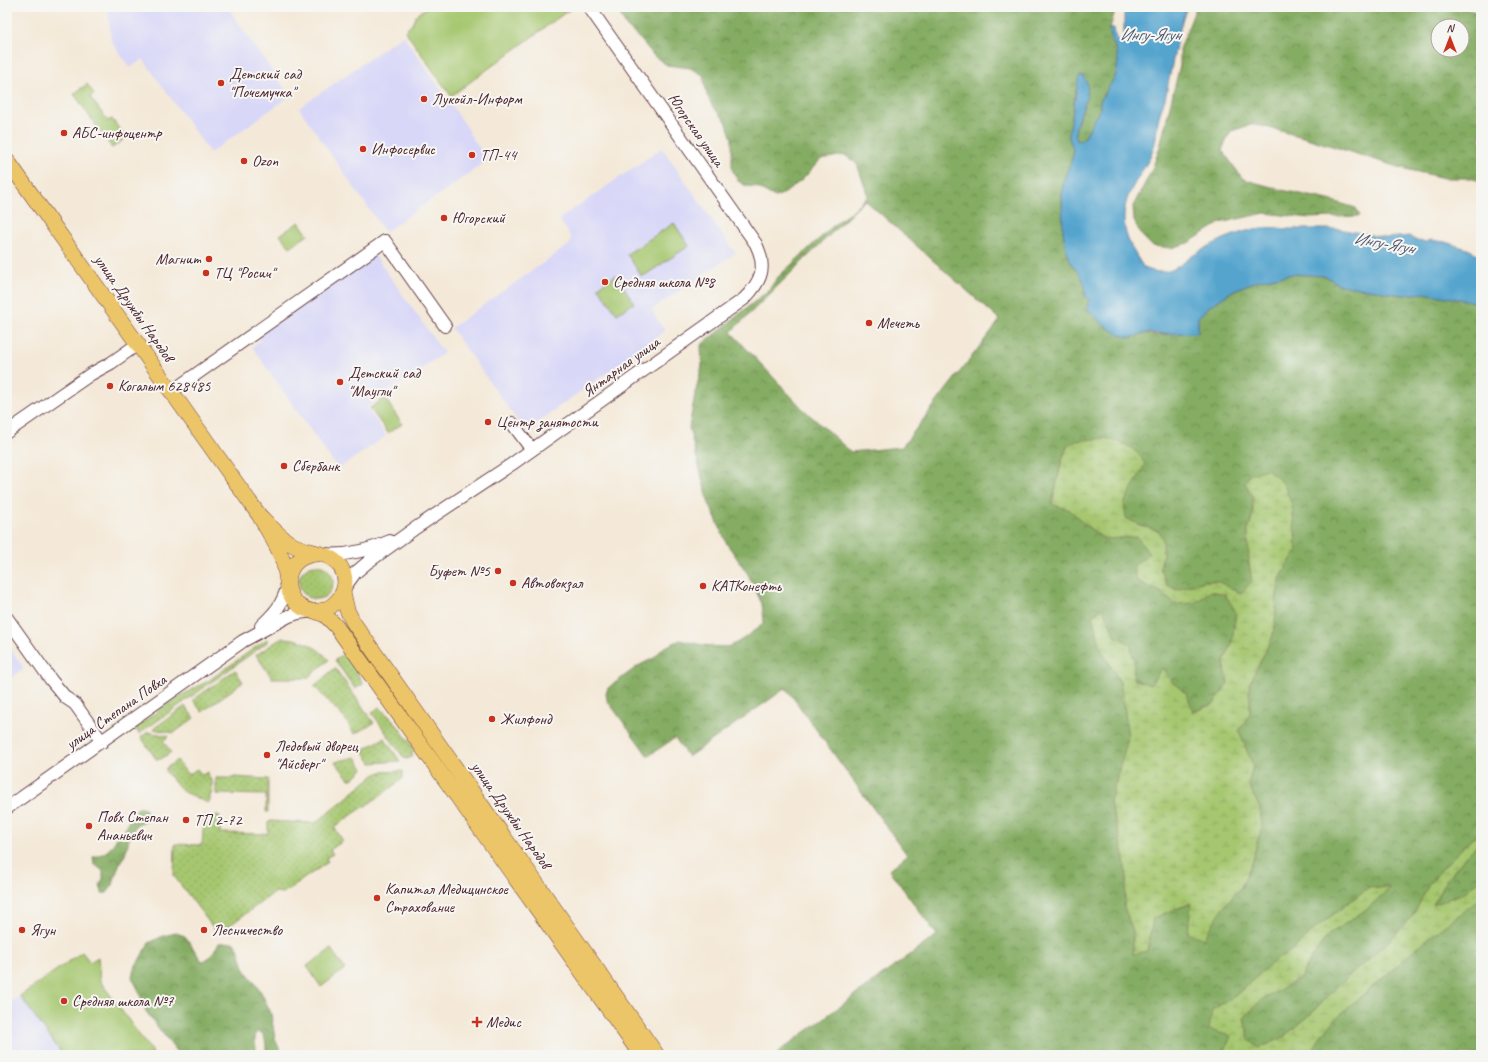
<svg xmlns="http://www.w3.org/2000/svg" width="1488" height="1062" font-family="Caveat,sans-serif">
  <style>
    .built { fill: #d8d7f8 }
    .grass { fill: url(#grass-dots); stroke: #78734d }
    .forest { fill: url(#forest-crowns); stroke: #676646; fill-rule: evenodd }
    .wetland { fill: url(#wetland-marsh); stroke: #78734d }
    .park { fill: #a6c76f; stroke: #78734d }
    .water { fill: #55a4ce; stroke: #50627c }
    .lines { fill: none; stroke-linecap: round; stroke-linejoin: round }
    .minor-casing { stroke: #643d45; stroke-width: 14 }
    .major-casing { stroke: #643d45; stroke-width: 16 }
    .minor { stroke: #fff; stroke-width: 12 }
    .major { stroke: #edc569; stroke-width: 15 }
    .poi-dot { fill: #c8321e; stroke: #f6f6f2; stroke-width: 1.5 }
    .labels { text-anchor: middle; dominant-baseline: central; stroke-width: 4; stroke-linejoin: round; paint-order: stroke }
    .poi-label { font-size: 16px; fill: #4a1f2b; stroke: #f6f6f2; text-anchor: start }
    .street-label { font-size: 16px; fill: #4a1f2b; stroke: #f6f6f2 }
    .water-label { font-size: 17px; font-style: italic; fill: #4e546c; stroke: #f6f6f2 }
  </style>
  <defs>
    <pattern id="grass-dots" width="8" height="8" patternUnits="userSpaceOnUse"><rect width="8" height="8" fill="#a6c76f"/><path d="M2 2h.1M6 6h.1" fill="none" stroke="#90aa60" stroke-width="1.8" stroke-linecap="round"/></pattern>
    <pattern id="forest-crowns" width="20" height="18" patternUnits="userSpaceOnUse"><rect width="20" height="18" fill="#84ac62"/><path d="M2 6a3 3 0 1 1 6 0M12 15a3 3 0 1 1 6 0" fill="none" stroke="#6e8b51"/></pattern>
    <pattern id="wetland-marsh" width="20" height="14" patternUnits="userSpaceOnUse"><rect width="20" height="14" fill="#a6c76f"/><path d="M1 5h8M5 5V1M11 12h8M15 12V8" fill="none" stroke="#90aa60"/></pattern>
  </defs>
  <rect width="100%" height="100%" fill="#f6f6f2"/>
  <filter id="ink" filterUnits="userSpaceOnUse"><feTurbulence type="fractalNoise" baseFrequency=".025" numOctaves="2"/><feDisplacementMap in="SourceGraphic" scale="8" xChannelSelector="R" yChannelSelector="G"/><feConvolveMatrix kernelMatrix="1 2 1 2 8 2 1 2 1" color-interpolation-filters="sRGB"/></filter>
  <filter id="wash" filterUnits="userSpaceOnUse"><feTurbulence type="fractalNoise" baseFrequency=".012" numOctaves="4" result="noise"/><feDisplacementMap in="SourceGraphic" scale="16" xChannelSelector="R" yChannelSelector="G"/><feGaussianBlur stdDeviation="0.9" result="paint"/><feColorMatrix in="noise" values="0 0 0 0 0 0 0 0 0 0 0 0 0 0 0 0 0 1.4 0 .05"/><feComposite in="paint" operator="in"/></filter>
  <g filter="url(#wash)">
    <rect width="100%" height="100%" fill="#f4e9d8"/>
    <path class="built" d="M108,7H227L290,96L210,153L143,59L130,68L111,41Z
      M403,35L469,130V133L488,160L385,232L299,108Z
      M662,148L735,253L651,310L665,331L525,431L451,328L570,244L571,237L559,219Z
      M374,254L444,353L367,407L386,436L338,469L252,347L261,340L258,336Z
      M7,644L24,668L7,681Z
      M82,952L90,962L98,957L100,981L154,1055H7V1005Z"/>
    <path class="grass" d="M299 582a17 17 0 1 1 34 0a17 17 0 1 1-34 0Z
      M283,638C301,638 318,647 329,660L307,678H272L256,655L277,641Z
      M267,639L269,641L139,734L136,729L137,726L176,698L208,681Z
      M347,652L363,684L355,689L335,660Z
      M335,668L374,723L354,734L345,719L314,686Z
      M235,670L243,682L202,712L193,700Z
      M185,706L194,718L174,733L153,729Z
      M379,707L394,721L413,747L412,757L407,759L404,758L372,713Z
      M148,732L169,736L163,741L171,752L161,759H156L141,737Z
      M384,738L400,761L371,763L363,750Z
      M356,757L363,769L352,779H349L335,762Z
      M177,760L188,775L197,769L202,775L208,772L210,780H212V794H210V801L208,803L182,791L166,772V768Z
      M403,771V778L380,796L334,827L343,841L330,850L333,854L326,858L328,862L283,893L275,892L218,934L174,876L175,844L202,845L204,816H220V833L268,834V823L269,821L313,823L317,822L374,775L381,772Z
      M234,777L268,779V812H266V795L216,794V778H234Z"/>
    <path class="forest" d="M614,7H1116L1110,28L1111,40L1113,43L1116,49L1118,62L1116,75L1100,101V109L1084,138L1080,141L1077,140L1075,135L1076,127L1088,92L1076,89L1069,138L1073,149V156L1064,180L1062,195L1063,231L1066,248L1071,263L1081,276L1085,286V296L1133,337L1143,333L1156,335L1198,332V318L1207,308L1234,290L1259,280L1293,274L1325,276L1340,285L1403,295L1424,293L1481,303V830L1451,859L1429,884L1413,916L1388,942L1329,994L1308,1017L1281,1039L1259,1048L1249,1040L1244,1018L1261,1000L1281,990L1301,977L1312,957L1328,935L1368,908L1390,888L1369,887L1317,927L1294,949L1274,961L1235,996L1212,1010L1231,1036L1223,1055H774L937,935L889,870L907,855L786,688L688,757L675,738L648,756L607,700L606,693L608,688L638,666L654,658L663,648L680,640C691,643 720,649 730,646C737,644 759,628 764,622L762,604L748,574L727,544L708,501L689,428L695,394L702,366L701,345L769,290L777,278L835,224L852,211L868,196L857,164L845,155L821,159L803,179L785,193L775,197L757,187L746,186L738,181L732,169V139L726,121L713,107L707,95L703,75L690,68L667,65L654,56L642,41L626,26L620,14ZM865,200L1000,320L902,447L851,452L802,408L731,332ZM1068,445L1133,486L1124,503L1126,518L1141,526L1159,531L1163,554L1160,568L1167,585L1177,590C1189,586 1209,577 1221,583C1230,587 1229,590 1241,593L1252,582L1249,563L1248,531L1253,514V496L1245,483L1292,505L1297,551L1287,565L1280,579L1277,594L1275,623L1272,638L1249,684L1250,713L1239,731L1253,766L1248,784L1260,809L1262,827L1257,842L1253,860L1246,877L1241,887L1222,909L1192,903L1153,918L1147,951L1133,954V931L1124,907L1127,877L1120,839L1110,802L1128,739L1125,712L1120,682L1102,651L1092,616L1103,608L1115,636L1130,644L1134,660L1133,679L1150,685L1163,668L1171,681L1187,694L1192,712L1214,704L1228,683L1224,662L1232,643L1236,612L1225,594L1210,591L1195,603L1174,604L1161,592L1137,581L1149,554L1137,537L1104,539L1082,522L1070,510L1052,504L1062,460Z
      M1196,7H1457L1481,13V181L1469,178H1444L1401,168L1303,137L1254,124L1231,131L1222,150L1243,179L1282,190L1329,200L1356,208L1360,216L1309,218L1265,213L1220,223L1188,243L1171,248L1152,246L1142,236L1134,221L1133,206L1152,170L1160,146L1180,65V49ZM1438,26H1462V50H1438Z
      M138,808H144C148,812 148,815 147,820L136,825L129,839L125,855L120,862L115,877L113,885L107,893H102L100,884L103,879V871L94,864L93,857C107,853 109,851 117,838C119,835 123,832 125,829C130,820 130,814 138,808Z
      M1481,841V879L1464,893L1433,906L1444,883L1467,855Z
      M1481,898V1055H1310L1322,1034L1345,1010L1400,963L1423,942Z
      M176,933L185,936L201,960L204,961L210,957L219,943L233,942L239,949L244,968L261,992L271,1013L275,1039L280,1050L290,1055H266C266,1047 267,1032 257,1031C253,1038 257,1046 256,1055H179L145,1010L139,991L132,977L134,969L149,943L163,936Z"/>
    <path class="wetland" d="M1106,438C1123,443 1137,447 1145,465L1124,503L1126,518L1141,526L1159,531L1163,539V554L1160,568L1167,585L1177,590C1189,586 1209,577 1221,583C1230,587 1229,590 1241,593L1252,582L1249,563L1248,531L1253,514V496L1245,483L1250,474L1267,469L1283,483L1292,505L1297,551L1287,565L1280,579L1277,594L1275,623L1272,638L1249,684L1250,713L1239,731L1253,766L1248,784L1260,809L1262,827L1257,842L1253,860L1241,887L1222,909L1204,939L1188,933L1191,903L1153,918L1147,951L1133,954V931L1124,907L1127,877L1120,839L1110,802L1128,739L1125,712L1120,682L1102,651L1092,616L1103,608L1115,636L1130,644L1134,660L1133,679L1150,685L1162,668L1171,681L1187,694L1193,712L1214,704L1228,683L1224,662L1232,643L1236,612L1225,594L1211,591L1195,603L1174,604L1161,592L1137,581L1133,566L1149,554L1137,537L1104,539L1082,522L1070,510L1052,504L1062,460L1068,445L1076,441Z
      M1481,830V841L1467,855L1444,883L1433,905L1464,893L1481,879V898L1423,942L1400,963L1345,1010L1322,1034L1310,1055H1223L1231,1036L1209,1030L1212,1010L1235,996L1274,961L1294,949L1317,927L1369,887L1390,888L1368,908L1328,935L1312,957L1301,977L1281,990L1261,1000L1244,1018L1249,1040L1259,1048L1281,1039L1308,1017L1329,994L1388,942L1413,916L1429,884L1451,859Z"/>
    <path class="park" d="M427,7H573L451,96L405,31L412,24L416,15Z
      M87,84L94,94L90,97L108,121L112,119L126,138L112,148L74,94Z
      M299,222L308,235L290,247L280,235Z
      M674,223L689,246L642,277L627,254Z
      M616,275L634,303L617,314L598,287Z
      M385,398L402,424L388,433L370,408Z
      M331,949L345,969L321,987L307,966Z
      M82,952L90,962L98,957L100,981L154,1055H63L20,996Z"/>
    <path class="water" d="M1124,7H1187C1176,37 1172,68 1165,99C1163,105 1161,110 1159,116C1156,129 1157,143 1151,155C1141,176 1124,193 1124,218C1124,238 1134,252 1144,268C1152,271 1159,273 1168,271C1177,269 1186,260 1194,255C1217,240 1257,222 1284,229H1339L1387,238L1409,236L1417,241L1426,242L1431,240L1445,242L1471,250L1475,254L1481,255V303L1424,293L1403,295L1340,285L1325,276L1293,274L1259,280L1234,290L1207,308L1198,318V333C1180,333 1163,334 1145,333C1141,333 1138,336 1133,337C1117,339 1096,319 1087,308L1089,299L1085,296V286L1081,276L1071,263L1066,248L1063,231L1062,195L1064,180L1073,156V149L1069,138V132L1079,76H1083C1099,95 1068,122 1077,140L1080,141L1084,138L1100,109V101L1116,75L1118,62L1116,49L1113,43L1111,40L1110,28H1114L1116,39L1120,43L1124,42Z"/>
  </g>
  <g filter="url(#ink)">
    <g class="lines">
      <g class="minor-casing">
        <path id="minor" d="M171,392L385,241L445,326
          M512,423L532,450
          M7,432L91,374L111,363L138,344
          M324,554C348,556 368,551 390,541
          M344,588L355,573L368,562L414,529L512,464L744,299C762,281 767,267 756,244L589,7
          M7,618L51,680L66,698L75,704L102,742
          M261,626C276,612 282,605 288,585
          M7,808L243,641L289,616L298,613L313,611"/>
      </g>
      <g class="major-casing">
        <path id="major" d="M7,160L259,515C267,530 278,545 283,561C288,576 285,593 297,604C322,626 358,593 340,566C329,551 306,553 291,544C279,536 269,525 259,515
          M288,580C290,564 301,555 317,554
          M343,592L347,610L353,622L657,1055
          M314,611L325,615L336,626L641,1055"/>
      </g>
      <use href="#minor" class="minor"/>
      <use href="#major" class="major"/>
    </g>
  </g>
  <g class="poi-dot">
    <circle cx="221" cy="83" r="4"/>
    <circle cx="424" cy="99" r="4"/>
    <circle cx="64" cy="133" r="4"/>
    <circle cx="363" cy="149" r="4"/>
    <circle cx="472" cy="155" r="4"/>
    <circle cx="244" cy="161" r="4"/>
    <circle cx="444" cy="218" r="4"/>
    <circle cx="209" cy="259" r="4"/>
    <circle cx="206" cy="273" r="4"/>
    <circle cx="605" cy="282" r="4"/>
    <circle cx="869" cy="323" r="4"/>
    <circle cx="340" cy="382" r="4"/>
    <circle cx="110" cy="386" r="4"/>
    <circle cx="488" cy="422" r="4"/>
    <circle cx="284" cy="466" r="4"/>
    <circle cx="498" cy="571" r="4"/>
    <circle cx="513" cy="583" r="4"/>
    <circle cx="703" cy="586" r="4"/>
    <circle cx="492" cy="719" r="4"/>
    <circle cx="267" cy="755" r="4"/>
    <circle cx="186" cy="820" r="4"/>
    <circle cx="89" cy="826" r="4"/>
    <circle cx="377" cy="898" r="4"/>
    <circle cx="22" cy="930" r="4"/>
    <circle cx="204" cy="930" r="4"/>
    <circle cx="64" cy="1001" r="4"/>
    <path d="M475 1016h4v4h4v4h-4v4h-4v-4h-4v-4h4z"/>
  </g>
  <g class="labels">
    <g class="poi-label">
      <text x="229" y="74">Детский сад<tspan x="229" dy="18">"Почемучка"</tspan></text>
      <text x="432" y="99">Лукойл-Информ</text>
      <text x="72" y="133">АБС-инфоцентр</text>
      <text x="371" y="149">Инфосервис</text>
      <text x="480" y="155">ТП-44</text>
      <text x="252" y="161">Ozon</text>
      <text x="452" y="218">Югорский</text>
      <text x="201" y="259" text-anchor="end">Магнит</text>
      <text x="214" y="273">ТЦ "Росич"</text>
      <text x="613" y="282">Средняя школа №8</text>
      <text x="877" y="323">Мечеть</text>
      <text x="348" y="373">Детский сад<tspan x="348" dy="18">"Маугли"</tspan></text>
      <text x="118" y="386">Когалым 628485</text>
      <text x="496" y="422">Центр занятости</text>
      <text x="292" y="466">Сбербанк</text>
      <text x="490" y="571" text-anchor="end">Буфет №5</text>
      <text x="521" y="583">Автовокзал</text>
      <text x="711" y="586">КАТКонефть</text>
      <text x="500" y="719">Жилфонд</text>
      <text x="275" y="746">Ледовый дворец<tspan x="275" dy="18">"Айсберг"</tspan></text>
      <text x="97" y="817">Повх Степан<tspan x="97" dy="18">Ананьевич</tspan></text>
      <text x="194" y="820">ТП 2-72</text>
      <text x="385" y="889">Капитал Медицинское<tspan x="385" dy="18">Страхование</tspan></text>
      <text x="30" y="930">Ягун</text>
      <text x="212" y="930">Лесничество</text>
      <text x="72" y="1001">Средняя школа №7</text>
      <text x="486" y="1022">Медис</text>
    </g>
    <g class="street-label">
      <text transform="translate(696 130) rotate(55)">Югорская улица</text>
      <text transform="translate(134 308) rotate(55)">улица Дружбы Народов</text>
      <text transform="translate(621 367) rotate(-36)">Янтарная улица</text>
      <text transform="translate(116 712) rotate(-35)">улица Степана Повха</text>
      <text transform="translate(511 815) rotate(55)">улица Дружбы Народов</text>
    </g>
    <g class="water-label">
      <text x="1150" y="34">Ингу-Ягун</text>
      <text transform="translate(1384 243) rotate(10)">Ингу-Ягун</text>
    </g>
  </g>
  <rect width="1488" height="1062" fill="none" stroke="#f6f6f2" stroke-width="24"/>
  <g transform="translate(1450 38)"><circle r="19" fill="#f6f6f2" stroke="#b1a0a2"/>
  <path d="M0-3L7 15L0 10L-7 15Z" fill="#c8321e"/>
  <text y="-6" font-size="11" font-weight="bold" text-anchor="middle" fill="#4a1f2b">N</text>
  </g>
</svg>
